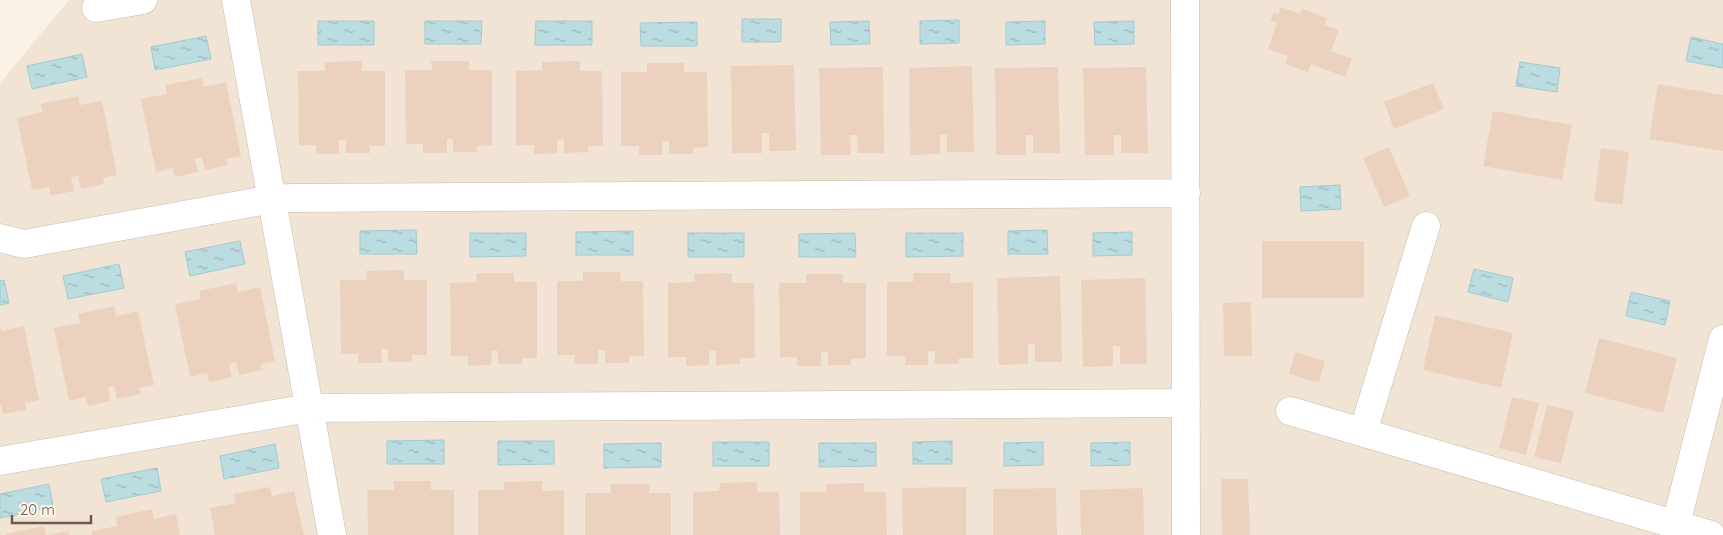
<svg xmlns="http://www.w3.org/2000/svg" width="1723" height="535" font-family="Quicksand,sans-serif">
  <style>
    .residential { fill: #f1e4d4 }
    .water { fill: url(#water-ripples); stroke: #a2cad2 }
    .building { fill: #edd1bf }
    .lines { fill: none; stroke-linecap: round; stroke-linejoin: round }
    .street-casing { stroke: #cabaac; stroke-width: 29 }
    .street { stroke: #fff; stroke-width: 28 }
  </style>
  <defs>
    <pattern id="water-ripples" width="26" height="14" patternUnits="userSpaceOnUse" patternTransform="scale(1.25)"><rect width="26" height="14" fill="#bbdce1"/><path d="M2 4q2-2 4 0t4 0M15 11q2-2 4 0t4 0" fill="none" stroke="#9cb5b9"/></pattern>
  </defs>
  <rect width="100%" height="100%" fill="#faf2e5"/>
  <path class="residential" d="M69,0H1723V535H0V83Z"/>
  <path class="water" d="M742,19H781V42H742Z
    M959,20V43L920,44V21Z
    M318,21H374V45H318Z
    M425,21H482L481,44H425Z
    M536,21H592V45H535Z
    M869,21L870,44L831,45L830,22Z
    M1045,21V44L1006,45V22Z
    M1134,21V44L1095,45L1094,22Z
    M697,22V46H641L640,23Z
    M206,36L211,59L155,70L151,47Z
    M1691,37L1723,44V68L1686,61Z
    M82,54L87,77L32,89L27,66Z
    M1520,62L1560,68L1557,92L1516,86Z
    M1340,185L1341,209L1301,211L1300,187Z
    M416,230L417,254H360V231Z
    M1047,230L1048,254H1008V231Z
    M633,231V255H576V232Z
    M1132,232V255L1093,256V233Z
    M470,233H526V256L470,257Z
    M688,233H744V257H688Z
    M855,233L856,257H799V234Z
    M906,233H963V256L906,257Z
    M240,241L245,264L190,276L185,252Z
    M119,264L124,288L68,299L63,276Z
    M1474,269L1513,278L1508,302L1468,292Z
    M4,280L9,303L0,305V281Z
    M1631,292L1670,301L1665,325L1626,316Z
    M444,440V464H387V441Z
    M498,441H554V464L498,465Z
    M952,441V464H913V442Z
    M713,442H769V466H713Z
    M1043,442V465L1004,466V443Z
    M1130,442V465L1091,466V443Z
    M661,443V467L604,468V444Z
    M819,443H876V466L819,467Z
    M275,444L279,468L224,479L220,456Z
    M157,468L161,491L106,502L101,479Z
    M49,484L53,507L0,518V494Z"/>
  <path class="building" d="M1281,7L1300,14L1302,9L1327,18L1325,25L1339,30L1331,51L1352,59L1345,77L1311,64L1308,72L1285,64L1288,56L1268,49L1277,23L1270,20L1274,12L1278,14Z
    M362,61V71H385V146H370V153H346V140H339V154H316V145H299L298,71H325V62Z
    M431,61H469V70H492V145L477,146V152H453V139H447V153H423V144H406L405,70H432Z
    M580,61V71H602L603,146H588V152L564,153V139L557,140V153L534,154V145H516V71L542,70V62Z
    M647,63H684V72H707L708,147L693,148V154H669V141H662V155H639V146H621V72H647Z
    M794,65L796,151H769V133H762V153H732L731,66Z
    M972,66L974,152H947V134L940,135V154L910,155L909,68Z
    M883,67L884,153H858L857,135H850L851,155H821L819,68Z
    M1058,67L1060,153H1033V135H1026V155H996L995,68Z
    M1146,67L1148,153H1121V135H1114V155H1085L1083,68Z
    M202,78L204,87L226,82L241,156L226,159L228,165L205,170L202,157L195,159L198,172L175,177L173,168L156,172L141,99L167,94L165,85Z
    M1433,83L1444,109L1394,129L1384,102Z
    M1658,84L1723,95V151L1649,139Z
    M78,96L80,105L102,101L117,175L103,178L104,184L81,189L78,176L71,177L74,191L51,196L49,187L32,190L17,118L43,112L41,104Z
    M1493,111L1572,125L1562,180L1483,166Z
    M1389,147L1410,196L1384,207L1363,158Z
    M1601,148L1629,152L1622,205L1594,201Z
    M1262,241H1364V298H1262Z
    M404,270V280H427V355H412V362H388V349H381L382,363H358V354H341L340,280H367L366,271Z
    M583,272H620L621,281H643L644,356H629V363H605V350H598V364H575V355H557V281H583Z
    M476,273H514V282H537V358H522V364H498V351H492L491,365L468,366V356H451L450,283L477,282Z
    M732,273V283H754L755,358H740V364L716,365V351H709V365L686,366V357H668V283L695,282L694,274Z
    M913,273H950L951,283L973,282V358H959V364H935V351H928V365H905V356H887V282H913Z
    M806,274H843V283H866V358L851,359V365H828V352H821V366H797V357H780L779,283H806Z
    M1060,276L1062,362H1035V344H1028V364L999,365L997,278Z
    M1145,278L1147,364H1120V346H1113V366L1083,367L1081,280Z
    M236,283L238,292L260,287L275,361L260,364L262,370L239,375L236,362L229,364L232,377L209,382L207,373L190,377L175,304L201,299L199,291Z
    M1251,302L1252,356H1224L1223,303Z
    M114,306L116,316L138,311L154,385L139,388L141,394L117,399L114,386L108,387L110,401L88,406L86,397L69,401L54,328L80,323L78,314Z
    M1435,315L1513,333L1501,388L1423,370Z
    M24,326L39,400L25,403L26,410L3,414L0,402V327L2,331Z
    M1599,338L1677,358L1663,413L1585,393Z
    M1295,352L1325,361L1319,383L1289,374Z
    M1512,397L1539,403L1526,455L1499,448Z
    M1547,405L1574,411L1561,463L1534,457Z
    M1221,479H1248L1250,535H1222Z
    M394,481H431V490H454V535H368L367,490H394Z
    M542,481V491L564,490V535H478V490H504V482Z
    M757,482V492H779L780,535H693V492L719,491L720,483Z
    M864,483V492H886L887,535H800V492H826V484Z
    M611,484H649V493H671V535H585V493H611Z
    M270,487L272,496L294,491L304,535H215L210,508L236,503L234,494Z
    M966,487V535H903L902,488Z
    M1056,488L1057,535H993V489Z
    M1143,488L1144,535H1081L1080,490Z
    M152,509L154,519L176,514L180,535H92V531L117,526L116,517Z
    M44,526L46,535H6L5,534Z
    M68,531L69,535H51V534Z"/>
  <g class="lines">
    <g class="street-casing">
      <path id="street" d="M236,0L332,535
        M1185,0L1186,535
        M96,8L143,0
        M0,238L24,244L272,199L292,198L1186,193
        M1290,411L1711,535
        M1363,432L1426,226
        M0,461L309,408L1186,403
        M1676,524L1723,339"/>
    </g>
    <use href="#street" class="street"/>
  </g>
  <path d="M12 515v8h79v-8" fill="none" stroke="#70594c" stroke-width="2.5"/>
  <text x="20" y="515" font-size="15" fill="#70594c" stroke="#fdf6ea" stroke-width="4" paint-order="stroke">20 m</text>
</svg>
